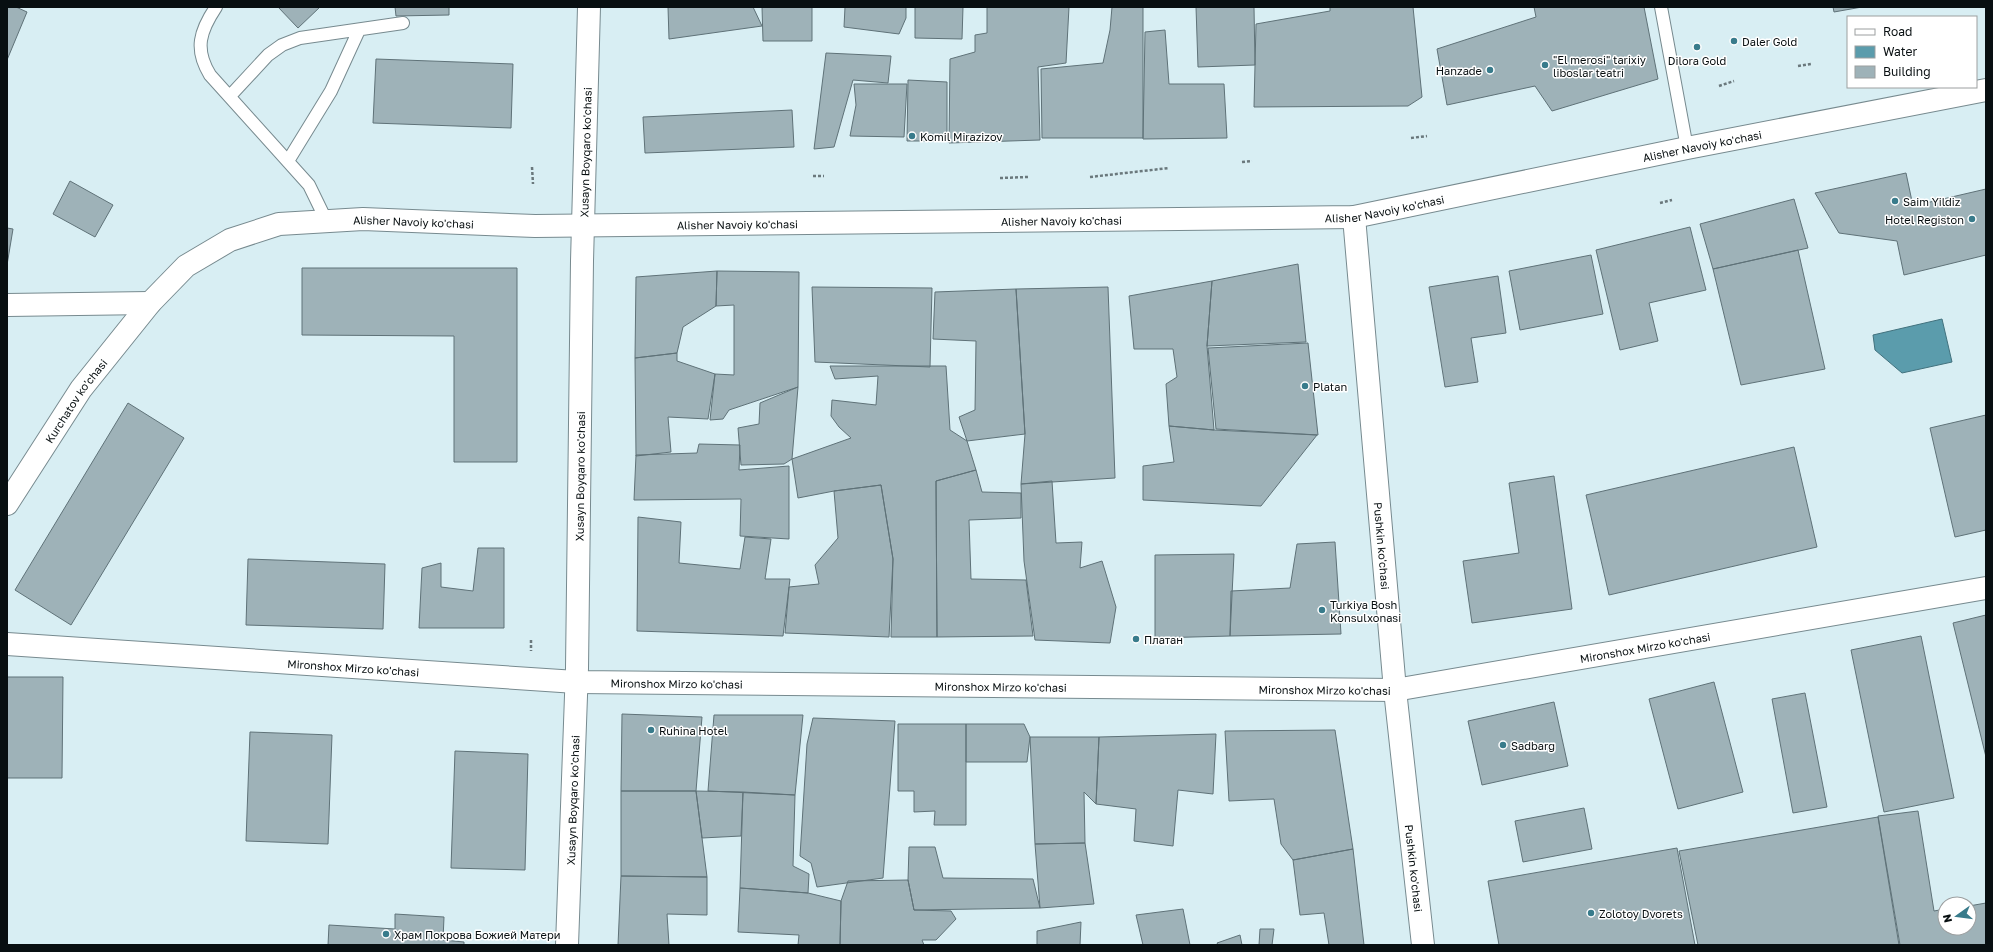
<svg xmlns="http://www.w3.org/2000/svg" width="1993" height="952" font-family="'Golos Text',sans-serif">
  <style>
    .water { fill: #5b9cac; stroke: #42727e }
    .building { fill: #9eb2b8; stroke: #5f7278 }
    .lines { fill: none; stroke-linecap: round; stroke-linejoin: round }
    .lane-casing { stroke: #778a8f; stroke-width: 14 }
    .street-casing { stroke: #778a8f; stroke-width: 24 }
    .secondary-casing { stroke: #778a8f; stroke-width: 24 }
    .path { stroke: #6a787c; stroke-width: 2.5; stroke-dasharray: 3 2; stroke-linecap: butt }
    .lane { stroke: #fff; stroke-width: 12 }
    .street { stroke: #fff; stroke-width: 22 }
    .secondary { stroke: #fff; stroke-width: 22 }
    .poi-dot { fill: #387b8b; stroke: #fff; stroke-width: 1.5 }
    .labels { text-anchor: middle; dominant-baseline: central; stroke-width: 3; stroke-linejoin: round; paint-order: stroke }
    .poi-label { font-size: 11px; fill: #080f11; stroke: #fff; text-anchor: start }
    .street-label { font-size: 11px; fill: #080f11; stroke: #fff }
  </style>
  <rect width="100%" height="100%" fill="#d8eef3"/>
  <path class="water" d="M1942,319L1952,362L1902,373L1875,350L1873,335Z"/>
  <path class="building" d="M7,7H16L27,12L7,60Z
    M278,7H320L298,28Z
    M395,7H449V15L396,16Z
    M668,7H753L762,26L669,39Z
    M762,7H812V41H763Z
    M845,7H906V18L899,34L844,27Z
    M915,7H963L962,39L915,38Z
    M987,7H1069L1066,63L1038,67L1040,140L949,143L950,59L975,52V35L987,33Z
    M1112,7H1143V138H1042L1041,69L1103,63L1110,30Z
    M1196,7H1254L1255,65L1198,67Z
    M1330,7H1413L1422,97L1408,106L1254,107L1256,24L1330,11Z
    M1534,7H1644L1658,79L1552,111L1535,86L1447,105L1437,49L1536,17Z
    M1833,7H1862L1834,12Z
    M1165,30L1169,84H1224L1227,138L1143,139L1145,32Z
    M826,53L891,56L888,83L853,80L834,147L814,149Z
    M376,59L513,64L511,128L373,123Z
    M908,80L947,82V141H907Z
    M854,84H907L904,137L850,136L856,105Z
    M792,110L794,147L645,153L643,117Z
    M1906,173L1913,206L1986,189V255L1904,275L1897,241L1839,233L1815,193Z
    M70,181L113,205L95,237L53,214Z
    M1794,199L1808,248L1713,269L1700,224Z
    M1690,227L1706,290L1649,303L1658,341L1620,350L1596,250Z
    M7,228L13,229L7,265Z
    M1798,250L1825,369L1741,385L1713,269Z
    M1591,255L1603,314L1520,330L1509,271Z
    M1298,264L1306,342L1207,346L1212,281Z
    M302,268H517V462H454V336L302,335Z
    M717,271L716,306L683,327L677,353L635,358L636,277Z
    M717,271L799,272L798,387L729,410L723,419L710,420L715,374L734,375V305L716,306Z
    M1498,276L1506,333L1471,338L1478,382L1445,387L1429,287Z
    M1212,281L1207,346L1214,430L1169,426L1166,384L1177,377L1173,349H1134L1129,296Z
    M812,287L932,288L930,367L815,362Z
    M1108,287L1115,478L1021,484L1025,434L1016,289Z
    M1016,289L1025,434L967,441L959,417L975,410L976,341L933,339L935,292Z
    M1308,343L1318,435L1216,429L1208,348Z
    M677,353V361L715,374L708,419L668,417L671,452L636,456L635,358Z
    M830,366H946L950,430L967,441L976,470L936,481L937,637H891L893,559L881,485L834,491L798,498L792,459L851,438L839,427L831,416L832,400L876,405L878,376L835,379Z
    M798,387L792,459L784,464L741,465L738,428L759,424L760,403Z
    M128,403L184,438L71,625L15,590Z
    M1986,415V530L1955,537L1930,428Z
    M1169,426L1214,430L1317,435L1261,506L1143,500V466L1174,462Z
    M699,444L740,445L739,470L789,466V539L740,536L741,499L634,500L636,455L697,453Z
    M1794,447L1817,547L1609,595L1586,495Z
    M976,470L982,492L1021,493V518L969,520L971,579L1026,580L1033,636L937,637L936,481Z
    M1554,476L1572,609L1472,623L1463,561L1519,553L1509,483Z
    M1052,481L1056,543L1082,542L1080,568L1102,561L1116,607L1110,643L1035,640L1024,561L1021,484Z
    M881,485L893,559L889,637L785,633L789,587L819,584L815,565L838,538L834,491Z
    M638,517L681,522L679,563L740,569L745,537L771,539L765,579H790L783,636L637,631Z
    M1335,542L1341,634L1230,636L1231,591L1290,588L1297,544Z
    M478,548H504V628H419L422,568L441,563V587L473,591Z
    M1234,554L1230,636L1155,638V555Z
    M248,559L385,564L383,629L246,625Z
    M1986,615V757L1953,623Z
    M1921,636L1954,798L1884,812L1851,650Z
    M7,677H63L62,778H7Z
    M1714,682L1743,792L1678,809L1649,699Z
    M1805,693L1827,807L1793,813L1772,699Z
    M1554,702L1568,766L1482,785L1468,721Z
    M622,714L702,717L696,791H621Z
    M714,715H803L795,795L708,791Z
    M813,718L895,721L883,878L817,887L811,863L800,856L807,744Z
    M898,724H966V825H934L935,811L914,812V791H898Z
    M966,724H1024L1030,737L1027,762H966Z
    M1335,730L1353,849L1293,860L1281,844L1274,799L1229,801L1225,731Z
    M250,732L332,735L328,844L246,841Z
    M1216,734L1213,794L1178,790L1173,846L1134,841L1136,809L1096,804L1099,737Z
    M1030,737H1099L1096,804L1084,792L1085,843L1035,844Z
    M455,751L528,754L525,870L451,868Z
    M621,791H696L707,877L621,876Z
    M696,791L743,792L741,836L702,838Z
    M743,792L795,795L793,866L809,874L808,893L740,888Z
    M1584,808L1592,849L1523,862L1515,821Z
    M1918,811L1934,911L1945,909V928H1969V906L1986,903V945H1900L1878,816Z
    M1878,817L1899,945H1698L1679,851Z
    M1085,843L1094,904L1040,908L1035,844Z
    M909,847H935L943,878L1033,879L1040,908L914,910L908,880Z
    M1677,848L1695,945H1499L1488,881Z
    M1353,849L1364,945H1329L1324,913L1300,915L1293,860Z
    M621,876L707,877V915L667,914L669,945H618Z
    M908,880L914,910L951,911L956,919L936,940H922L924,945H840L841,901L848,881Z
    M740,888L808,893L841,901L840,945H798L799,935L738,932Z
    M1183,909L1190,945H1143L1136,915Z
    M395,914L444,917L443,940L464,942V945H328L329,925L395,929Z
    M1081,922L1080,945H1037V931Z
    M1260,929H1274L1272,945H1259Z
    M1240,935L1242,945H1218L1217,943Z"/>
  <g class="lines">
    <g class="lane-casing">
      <path id="lane" d="M216,7C200,31 194,49 210,75L309,185L327,222
        M1661,7L1687,148
        M230,96L268,55L282,45L300,38L403,23
        M288,161L331,91L359,30"/>
    </g>
    <g class="street-casing">
      <g id="street">
        <path id="s1" d="M1354,217L1395,690L1423,945"/>
        <path d="M7,305L150,303"/>
        <path id="s2" d="M7,504L81,389L150,303L186,266L230,240L279,224L363,219L535,226L1354,217L1687,148L1986,90"/>
        <path id="s3" d="M7,644L576,682L1395,690L1986,588"/>
      </g>
    </g>
    <g class="secondary-casing">
      <g id="secondary">
        <path id="s4" d="M567,945L577,668L582,261L589,7"/>
      </g>
    </g>
    <path class="path" d="M1798,66L1811,64
      M1719,86L1734,81
      M1411,138L1427,136
      M1242,162L1252,161
      M532,167L533,184
      M813,176H824
      M1090,177L1169,168
      M1000,178L1028,177
      M1660,203L1672,200
      M531,640V651"/>
    <use href="#lane" class="lane"/>
    <use href="#street" class="street"/>
    <use href="#secondary" class="secondary"/>
  </g>
  <g class="poi-dot">
    <circle cx="1734" cy="41" r="4"/>
    <circle cx="1697" cy="47" r="4"/>
    <circle cx="1545" cy="65" r="4"/>
    <circle cx="1490" cy="70" r="4"/>
    <circle cx="912" cy="136" r="4"/>
    <circle cx="1895" cy="201" r="4"/>
    <circle cx="1972" cy="219" r="4"/>
    <circle cx="1305" cy="386" r="4"/>
    <circle cx="1322" cy="610" r="4"/>
    <circle cx="1136" cy="639" r="4"/>
    <circle cx="651" cy="730" r="4"/>
    <circle cx="1503" cy="745" r="4"/>
    <circle cx="1591" cy="913" r="4"/>
    <circle cx="386" cy="934" r="4"/>
  </g>
  <g class="labels">
    <g class="poi-label">
      <text x="1742" y="41">Daler Gold</text>
      <text x="1553" y="59">"El merosi" tarixiy<tspan x="1553" dy="13">liboslar teatri</tspan></text>
      <text x="1697" y="60" text-anchor="middle">Dilora Gold</text>
      <text x="1482" y="70" text-anchor="end">Hanzade</text>
      <text x="920" y="136">Komil Mirazizov</text>
      <text x="1903" y="201">Saim Yildiz</text>
      <text x="1964" y="219" text-anchor="end">Hotel Registon</text>
      <text x="1313" y="386">Platan</text>
      <text x="1330" y="604">Turkiya Bosh<tspan x="1330" dy="13">Konsulxonasi</tspan></text>
      <text x="1144" y="639">Платан</text>
      <text x="659" y="730">Ruhina Hotel</text>
      <text x="1511" y="745">Sadbarg</text>
      <text x="1599" y="913">Zolotoy Dvorets</text>
      <text x="394" y="934">Храм Покрова Божией Матери</text>
    </g>
    <g class="street-label">
      <text stroke="none"><textPath href="#s2" startOffset="1832">Alisher Navoiy ko'chasi</textPath></text>
      <text stroke="none"><textPath href="#s4" startOffset="793">Xusayn Boyqaro ko'chasi</textPath></text>
      <text stroke="none"><textPath href="#s2" startOffset="1508">Alisher Navoiy ko'chasi</textPath></text>
      <text stroke="none"><textPath href="#s2" startOffset="1184">Alisher Navoiy ko'chasi</textPath></text>
      <text stroke="none"><textPath href="#s2" startOffset="536">Alisher Navoiy ko'chasi</textPath></text>
      <text stroke="none"><textPath href="#s2" startOffset="860">Alisher Navoiy ko'chasi</textPath></text>
      <text stroke="none"><textPath href="#s2" startOffset="124">Kurchatov ko'chasi</textPath></text>
      <text stroke="none"><textPath href="#s4" startOffset="469">Xusayn Boyqaro ko'chasi</textPath></text>
      <text stroke="none"><textPath href="#s1" startOffset="330">Pushkin ko'chasi</textPath></text>
      <text stroke="none"><textPath href="#s3" startOffset="1643">Mironshox Mirzo ko'chasi</textPath></text>
      <text stroke="none"><textPath href="#s3" startOffset="347">Mironshox Mirzo ko'chasi</textPath></text>
      <text stroke="none"><textPath href="#s3" startOffset="671">Mironshox Mirzo ko'chasi</textPath></text>
      <text stroke="none"><textPath href="#s3" startOffset="995">Mironshox Mirzo ko'chasi</textPath></text>
      <text stroke="none"><textPath href="#s3" startOffset="1319">Mironshox Mirzo ko'chasi</textPath></text>
      <text stroke="none"><textPath href="#s4" startOffset="145">Xusayn Boyqaro ko'chasi</textPath></text>
      <text stroke="none"><textPath href="#s1" startOffset="654">Pushkin ko'chasi</textPath></text>
    </g>
  </g>
  <rect width="1993" height="952" fill="none" stroke="#080f11" stroke-width="16"/>
  <rect x="1847" y="16" width="130" height="72" fill="#ffffff" stroke="#9c9fa0"/>
  <rect x="1855" y="29" width="20" height="6" fill="#ffffff" stroke="#9c9fa0"/>
  <text x="1883" y="36" font-size="12" fill="#080f11">Road</text>
  <rect x="1855" y="46" width="20" height="12" fill="#5b9cac" stroke="#9c9fa0"/>
  <text x="1883" y="56" font-size="12" fill="#080f11">Water</text>
  <rect x="1855" y="66" width="20" height="12" fill="#9eb2b8" stroke="#9c9fa0"/>
  <text x="1883" y="76" font-size="12" fill="#080f11">Building</text>
  <g transform="translate(1957 916) rotate(256)"><circle r="19" fill="#ffffff" stroke="#9c9fa0"/>
  <path d="M0-3L7 15L0 10L-7 15Z" fill="#387b8b"/>
  <text y="-6" font-size="11" font-weight="bold" text-anchor="middle" fill="#080f11">N</text>
  </g>
</svg>
